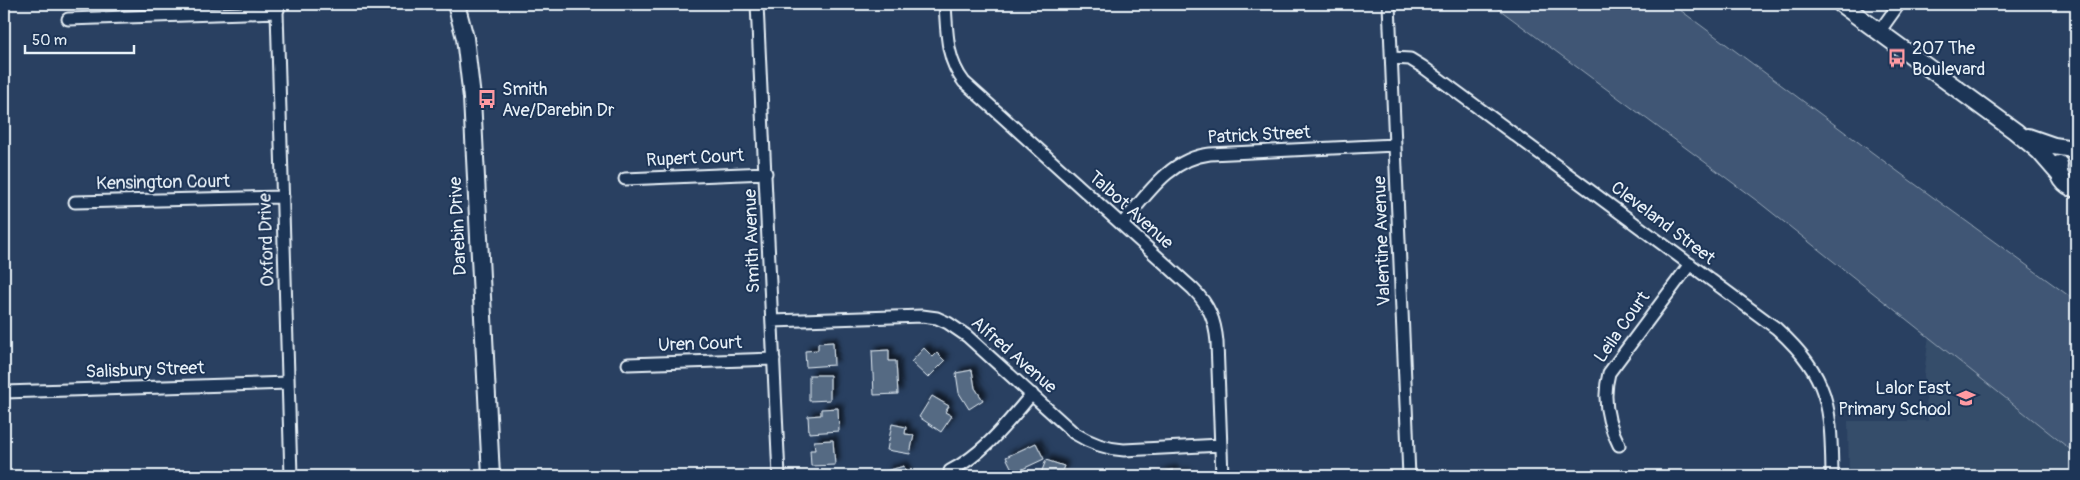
<svg xmlns="http://www.w3.org/2000/svg" width="2080" height="480" font-family="Pangolin,sans-serif">
  <style>
    .built { fill: #364d6b }
    .green { fill: #415774; stroke: #94a4b6 }
    .building { fill: #556a83; stroke: #e8f1f8; filter: url(#shadow) }
    .lines { fill: none; stroke-linecap: round; stroke-linejoin: round }
    .street-casing { stroke: #e8f1f8; stroke-width: 15 }
    .secondary-casing { stroke: #e8f1f8; stroke-width: 20 }
    .street { stroke: #1d3557; stroke-width: 11 }
    .secondary { stroke: #1d3557; stroke-width: 16 }
    .labels { text-anchor: middle; dominant-baseline: central; stroke-width: 4; stroke-linejoin: round; paint-order: stroke }
    .poi-label { font-size: 18px; fill: #e8f1f8; stroke: #1d3557; text-anchor: start }
    .street-label { font-size: 18px; fill: #e8f1f8; stroke: #1d3557 }
  </style>
  <defs>
    <filter id="shadow"><feDropShadow dx="4.5" dy="-4.5" stdDeviation="2.5" flood-color="#0009"/></filter>
  </defs>
  <rect width="100%" height="100%" fill="#294061"/>
  <filter id="ink" filterUnits="userSpaceOnUse"><feTurbulence type="fractalNoise" baseFrequency=".02" numOctaves="2"/><feDisplacementMap in="SourceGraphic" scale="10" xChannelSelector="R" yChannelSelector="G"/><feConvolveMatrix kernelMatrix="1 2 1 2 8 2 1 2 1" color-interpolation-filters="sRGB"/></filter>
  <g filter="url(#ink)">
    <path class="built" d="M1929,335L2076,454V476H1849L1848,421H1928L1924,375Z"/>
    <path class="green" d="M1492,4H1672L1908,179L2076,301V454L1760,203Z"/>
    <path class="building" d="M833,342L834,365L806,367L805,351L818,350V343Z
      M924,348L933,357L937,353L945,361L928,378L911,362Z
      M889,350V361H896L898,394L874,395L872,351Z
      M972,370L975,388L983,400L969,409L959,393L956,373Z
      M809,375H830V400L809,401Z
      M932,396L949,406L945,412L952,416L941,432L919,417Z
      M838,408L839,431L809,433L808,416L821,415V409Z
      M892,424L906,427L905,434L914,435L910,454L887,450Z
      M833,440L835,465L811,466L810,450H815L814,441Z
      M1036,443L1044,459L1014,473L1006,457Z
      M1046,460L1064,466L1060,476H1040Z
      M904,466L907,476H888L886,471Z
      M1173,470L1174,475L1185,473L1186,476H1160L1159,473Z"/>
    <g class="lines">
      <g class="street-casing">
        <path id="street" d="M280,4L277,12L291,476
          M757,4L779,476
          M945,4C947,32 946,59 964,82L1193,289C1209,305 1215,320 1217,342L1222,476
          M1389,4L1409,476
          M68,19L277,12
          M1879,32L1899,4
          M1392,58L1410,59L1423,67L1776,328C1830,377 1831,407 1832,476
          M625,179L766,173
          M75,202L283,197
          M1122,224C1146,196 1170,158 1210,154L1395,145
          M772,321L922,316L937,318L948,323L967,336L1074,433C1090,443 1105,449 1124,450L1221,445
          M628,364L774,359
          M4,392L288,383
          M1619,445C1607,422 1602,399 1609,373L1690,264
          M950,471C985,453 1007,423 1032,394"/>
      </g>
      <g class="secondary-casing">
        <path id="secondary" d="M456,4L465,38L472,98L491,476
          M1841,4L2015,131L2039,151L2059,174
          M2028,137L2054,146L2073,149
          M2059,164C2057,176 2064,186 2076,189"/>
      </g>
      <use href="#street" class="street"/>
      <use href="#secondary" class="secondary"/>
    </g>
  </g>
  <defs>
    <g id="bus-bare" transform="scale(1.5)"><path d="M-5-6H5V4H4V6H2V4H-2V6H-4V4H-5ZM-3.5-4V0h7V-4ZM-3.5 1.2v1.5H-2V1.2ZM2 1.2v1.5H3.5V1.2Z" fill="#ff9aa2" stroke="#1d3557" stroke-width="2.5" paint-order="stroke"/></g>
    <g id="school-bare" transform="scale(1.5)"><path d="M0-5L7-2L0 1L-7-2ZM-4 1L0 2.5L4 1V4Q0 6-4 4Z" fill="#ff9aa2" stroke="#1d3557" stroke-width="2.5" paint-order="stroke"/></g>
  </defs>
  <g fill-rule="evenodd">
    <use href="#bus-bare" x="1897" y="58"/>
    <use href="#bus-bare" x="487" y="99"/>
    <use href="#school-bare" x="1966" y="398"/>
  </g>
  <g class="labels">
    <g class="poi-label">
      <text x="1912" y="48">207 The<tspan x="1912" dy="21">Boulevard</tspan></text>
      <text x="502" y="89">Smith<tspan x="502" dy="21">Ave/Darebin Dr</tspan></text>
      <text x="1951" y="388" text-anchor="end">Lalor East<tspan x="1951" dy="21">Primary School</tspan></text>
    </g>
    <g class="street-label">
      <text transform="translate(1259 135) rotate(-3)">Patrick Street</text>
      <text transform="translate(695 158) rotate(-3)">Rupert Court</text>
      <text transform="translate(163 182) rotate(-1)">Kensington Court</text>
      <text transform="translate(1131 210) rotate(42)">Talbot Avenue</text>
      <text transform="translate(1663 223) rotate(37)">Cleveland Street</text>
      <text transform="translate(458 226) rotate(-93)">Darebin Drive</text>
      <text transform="translate(266 240) rotate(-92)">Oxford Drive</text>
      <text transform="translate(752 241) rotate(-92)">Smith Avenue</text>
      <text transform="translate(1382 241) rotate(-92)">Valentine Avenue</text>
      <text transform="translate(1622 327) rotate(-55)">Leila Court</text>
      <text transform="translate(700 344) rotate(-2)">Uren Court</text>
      <text transform="translate(1014 355) rotate(41)">Alfred Avenue</text>
      <text transform="translate(145 370) rotate(-2)">Salisbury Street</text>
    </g>
  </g>
  <rect width="2080" height="480" fill="none" stroke="#1d3557" stroke-width="20"/>
  <rect x="10" y="10" width="2060" height="460" fill="none" stroke="#e8f1f8" stroke-width="2" filter="url(#ink)"/>
  <path d="M25 45v8h109v-8" fill="none" stroke="#e8f1f8" stroke-width="2.5"/>
  <text x="32" y="45" font-size="15" fill="#e8f1f8" stroke="#1d3557" stroke-width="4" paint-order="stroke">50 m</text>
</svg>
